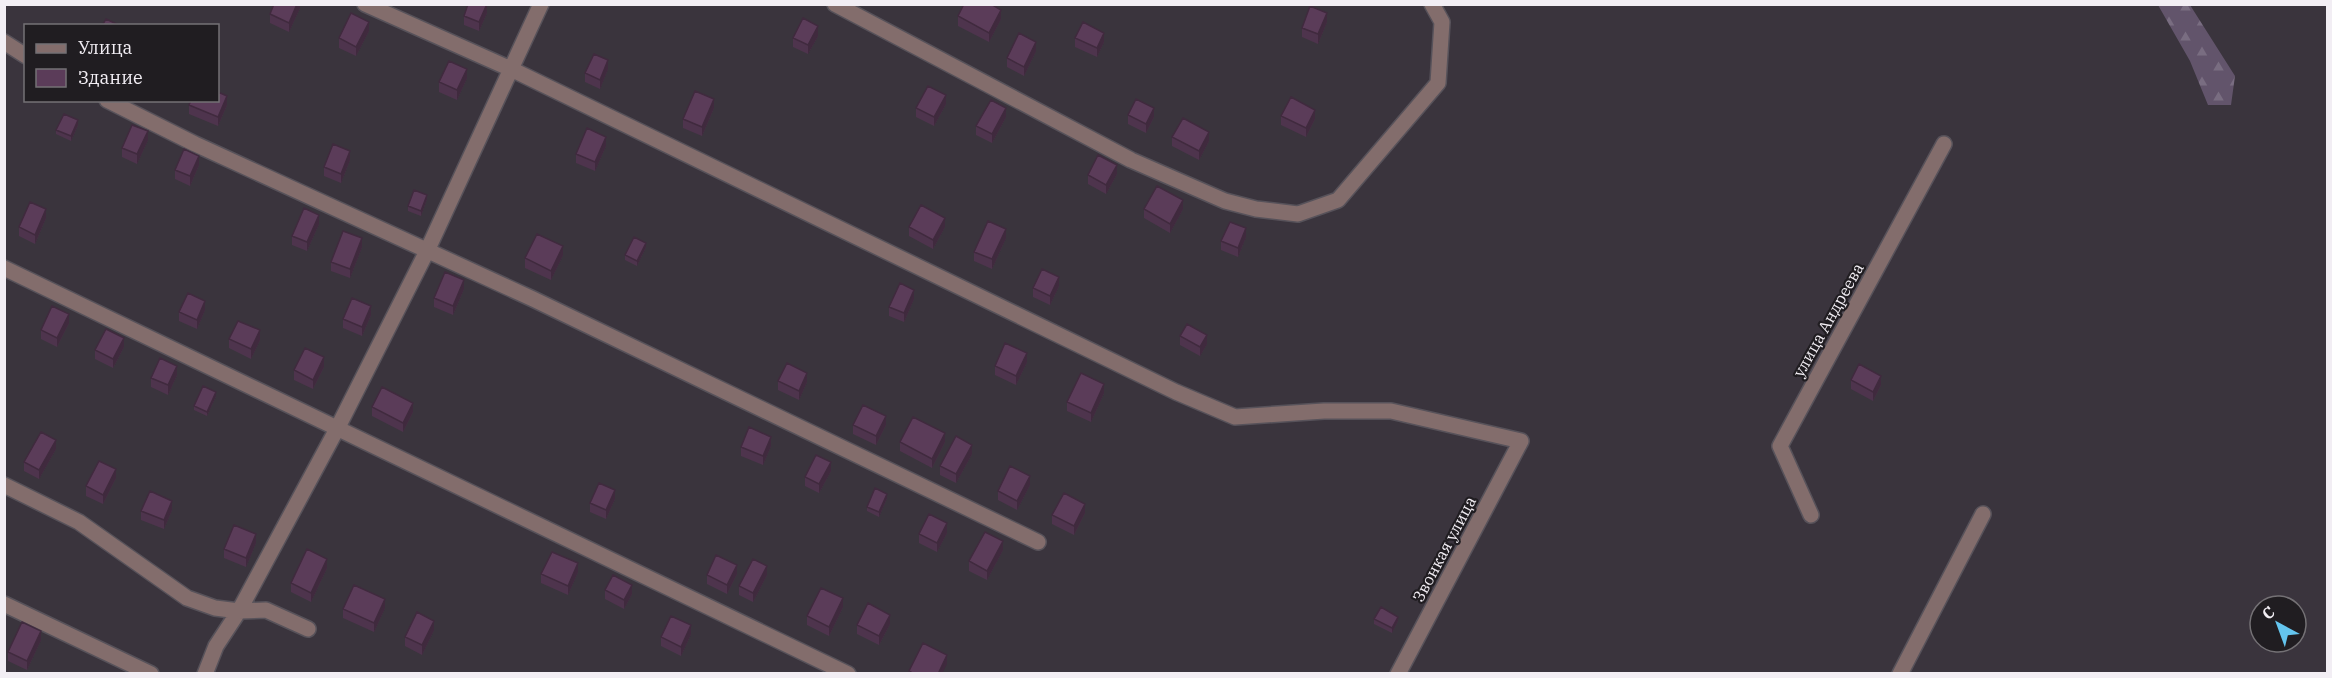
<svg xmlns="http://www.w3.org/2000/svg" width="2332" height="678" font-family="'IBM Plex Serif',serif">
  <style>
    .forest { fill: url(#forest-firs) }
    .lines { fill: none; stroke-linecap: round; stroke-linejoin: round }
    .minor-casing { stroke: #57525a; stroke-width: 18 }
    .minor { stroke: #836d6c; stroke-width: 15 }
    .wall { fill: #4e344d }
    .shaded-wall { fill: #402a3e }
    .building { fill: #5b3c59; stroke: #402a3e; stroke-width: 1.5 }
    .labels { text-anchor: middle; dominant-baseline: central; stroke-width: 4.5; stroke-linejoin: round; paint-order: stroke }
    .street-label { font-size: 16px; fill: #f2eef4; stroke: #201d21 }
  </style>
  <defs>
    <pattern id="forest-firs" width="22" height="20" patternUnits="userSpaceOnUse" patternTransform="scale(1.5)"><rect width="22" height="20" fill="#62546b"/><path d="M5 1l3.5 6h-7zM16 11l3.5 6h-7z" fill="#796d81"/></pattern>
  </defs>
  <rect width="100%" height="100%" fill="#3a343d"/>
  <path class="forest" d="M2158,5H2190L2235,76L2231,105H2208L2190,61Z"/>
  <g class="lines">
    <g class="minor-casing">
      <path id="minor" d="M365,4L513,70L1176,392L1235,417L1324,411H1391L1521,441L1398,674
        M835,4L1131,160L1225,201L1256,209L1298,214L1338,200L1438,83L1442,22L1432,4
        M4,42L26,56
        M107,100L195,144L533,299L1038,542
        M4,268L848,674
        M4,485L79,522L187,598L215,608L239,611L266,610L308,629
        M1811,515L1780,446L1944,144
        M4,604L151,674
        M205,674L216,646L239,611L338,427L427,251L541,4
        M1900,674L1983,514"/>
    </g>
    <use href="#minor" class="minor"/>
  </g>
  <path class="wall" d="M300,4V8L289,32L270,23V14Z
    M487,13L479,31L464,25V16Z
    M958,16L1001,19L989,42L958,26Z
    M1327,22L1318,44L1302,37V28Z
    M369,31L356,56L339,48V38Z
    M818,36L808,54L793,47V38Z
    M1075,38L1104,42L1097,57L1075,47Z
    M1036,51L1024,76L1007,67V58Z
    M608,69L600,89L585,82V73Z
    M467,78L457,100L439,92V82Z
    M946,104L934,126L916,117V108Z
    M189,105H227L218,126L189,114Z
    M714,108L702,136L683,128V119Z
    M1128,115L1154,117L1146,133L1128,124Z
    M1281,116L1315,119L1306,137L1281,125Z
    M1006,117L992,143L976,135V126Z
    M78,125L71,141L56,134V130Z
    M1172,137L1209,141L1199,160L1172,146Z
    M148,140L137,164L122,157V148Z
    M606,146L595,171L576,163V154Z
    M350,160L341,183L324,176V167Z
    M199,165L190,186L175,179V170Z
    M1117,174L1106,194L1088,184V175Z
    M427,199L421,216L408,211V206Z
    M1144,209H1183L1170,233L1144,218Z
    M46,218L35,244L19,236V227Z
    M319,224L307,251L292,245V236Z
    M909,227H945L933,249L909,236Z
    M1246,237L1238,257L1221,250V241Z
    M1006,238L992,269L974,261V252Z
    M362,247L350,278L331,271V262Z
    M646,247L637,266L625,260V255Z
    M563,255L551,280L525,268V258Z
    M1059,286L1050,305L1033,297V288Z
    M464,289L453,315L434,307V298Z
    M914,299L904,322L889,316V307Z
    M205,310L197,329L179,321V312Z
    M371,315L362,336L343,328V319Z
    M69,323L57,347L41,339V330Z
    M1180,336L1207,344L1200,356L1180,345Z
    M229,339L260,340L251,359L229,348Z
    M124,347L113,368L95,359V350Z
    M1027,362L1016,385L995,375V366Z
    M324,367L313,389L294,380V370Z
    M177,375L168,395L151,387V378Z
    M1851,380L1881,385L1873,401L1851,389Z
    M778,381L807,382L799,400L778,390Z
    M1104,393L1091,422L1067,411V402Z
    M216,396L207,416L194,410V406Z
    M372,407L413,412L403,432L372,416Z
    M853,425H886L876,445L853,434Z
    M900,442H945L932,468L900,451Z
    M771,446L763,465L741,456V447Z
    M56,449L39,479L24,471V462Z
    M972,454L956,483L940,475V466Z
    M831,471L819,493L805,486V477Z
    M116,478L103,504L86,496V486Z
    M1030,485L1017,510L998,500V491Z
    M887,498L879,517L867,511V507Z
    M615,499L606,519L590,512V503Z
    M172,510L164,529L141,520V511Z
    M1085,513L1074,535L1052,524V515Z
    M947,533L937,552L919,543V534Z
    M256,543L246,567L224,558V549Z
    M1003,550L987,580L969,571V561Z
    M327,568L311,602L291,592V583Z
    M578,572L568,595L541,583V574Z
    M737,574L727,594L707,584V575Z
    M767,575L753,602L739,595V586Z
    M605,590L632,594L624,609L605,599Z
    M843,607L829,636L807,625V616Z
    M385,608L374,632L343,618V609Z
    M1374,619L1398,621L1392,633L1374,624Z
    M890,624L879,645L857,634V625Z
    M434,630L422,655L405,646V637Z
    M691,634L681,656L661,646V637Z
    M41,640L27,670L8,661V652Z"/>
  <path class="shaded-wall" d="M297,4H300V8L289,32V23Z
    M487,4V13L479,31V22Z
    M1001,10V19L989,42V33Z
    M1327,13V22L1318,44V34Z
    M369,22V31L356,56V47Z
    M818,26V36L808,54V45Z
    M1104,33V42L1097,57V48Z
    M1036,42V51L1024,76V67Z
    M608,60V69L600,89V80Z
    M467,69V78L457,100V90Z
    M946,95V104L934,126V117Z
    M227,96V105L218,126V117Z
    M714,99V108L702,136V127Z
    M1006,108V117L992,143V134Z
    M1154,108V117L1146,133V124Z
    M1315,110V119L1306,137V128Z
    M78,120V125L71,141V136Z
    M148,131V140L137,164V154Z
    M1209,132V141L1199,160V151Z
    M606,137V146L595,171V162Z
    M350,151V160L341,183V174Z
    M199,156V165L190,186V176Z
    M1117,165V174L1106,194V185Z
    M427,195V199L421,216V211Z
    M1183,200V209L1170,233V224Z
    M46,209V218L35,244V235Z
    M319,215V224L307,251V242Z
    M945,218V227L933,249V240Z
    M1246,228V237L1238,257V248Z
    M1006,229V238L992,269V259Z
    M362,238V247L350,278V269Z
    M646,243V247L637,266V261Z
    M563,246V255L551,280V271Z
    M1059,277V286L1050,305V296Z
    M464,280V289L453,315V306Z
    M914,290V299L904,322V313Z
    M205,301V310L197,329V320Z
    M371,306V315L362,336V327Z
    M69,314V323L57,347V338Z
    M260,330V340L251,359V349Z
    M1207,335V344L1200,356V347Z
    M124,338V347L113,368V359Z
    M1027,353V362L1016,385V376Z
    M324,357V367L313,389V380Z
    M177,366V375L168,395V385Z
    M807,373V382L799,400V391Z
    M1881,376V385L1873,401V392Z
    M1104,384V393L1091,422V413Z
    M216,392V396L207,416V412Z
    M413,403V412L403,432V423Z
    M886,416V425L876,445V436Z
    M945,433V442L932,468V459Z
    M771,437V446L763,465V456Z
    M56,440V449L39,479V470Z
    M972,445V454L956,483V474Z
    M831,462V471L819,493V484Z
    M116,469V478L103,504V495Z
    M1030,476V485L1017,510V501Z
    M615,490V499L606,519V510Z
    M887,494V498L879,517V512Z
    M172,501V510L164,529V520Z
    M1085,504V513L1074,535V526Z
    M947,523V533L937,552V543Z
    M256,534V543L246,567V558Z
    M1003,541V550L987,580V571Z
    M327,559V568L311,602V593Z
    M578,563V572L568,595V586Z
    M737,565V574L727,594V585Z
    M767,566V575L753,602V593Z
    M632,585V594L624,609V600Z
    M843,598V607L829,636V627Z
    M385,599V608L374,632V623Z
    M890,615V624L879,645V636Z
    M1398,617V621L1392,633V628Z
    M434,621V630L422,655V645Z
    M691,625V634L681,656V647Z
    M41,631V640L27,670V661Z
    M947,655V664L942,674H938Z"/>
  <path class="building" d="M274,4H297L289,23L270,14Z
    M468,4H487L479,22L464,16Z
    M964,4H991L1001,10L989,33L958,16Z
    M1310,6L1327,13L1318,34L1302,28Z
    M351,13L369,22L356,47L339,38Z
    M803,18L818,26L808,45L793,38Z
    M106,19L121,26H102Z
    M1083,22L1104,33L1097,48L1075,38Z
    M1019,33L1036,42L1024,67L1007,58Z
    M594,54L608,60L600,80L585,73Z
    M449,61L467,69L457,90L439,82Z
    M928,86L946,95L934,117L916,108Z
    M695,91L714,99L702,127L683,119Z
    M218,92L227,96L218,117L189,105L191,100H218Z
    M1291,97L1315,110L1306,128L1281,116Z
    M1136,99L1154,108L1146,124L1128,115Z
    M991,100L1006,108L992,134L976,126Z
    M64,114L78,120L71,136L56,130Z
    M1183,118L1209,132L1199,151L1172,137Z
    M132,125L148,131L137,154L122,148Z
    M587,128L606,137L595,162L576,154Z
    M333,144L350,151L341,174L324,167Z
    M184,149L199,156L190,176L175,170Z
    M1098,155L1117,165L1106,185L1088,175Z
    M1157,186L1183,200L1170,224L1144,209Z
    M414,190L427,195L421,211L408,206Z
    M30,202L46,209L35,235L19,227Z
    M921,205L945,218L933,240L909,227Z
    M304,208L319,215L307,242L292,236Z
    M988,221L1006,229L992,259L974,252Z
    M1230,222L1246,228L1238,248L1221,241Z
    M343,231L362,238L350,269L331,262Z
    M537,234L563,246L551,271L525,258Z
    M634,237L646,243L637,261L625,255Z
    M1042,269L1059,277L1050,296L1033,288Z
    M445,272L464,280L453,306L434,298Z
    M900,283L914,290L904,313L889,307Z
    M188,293L205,301L197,320L179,312Z
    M352,298L371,306L362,327L343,319Z
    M52,306L69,314L57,338L41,330Z
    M238,321L260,330L251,349L229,339Z
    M1187,324L1207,335L1200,347L1180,336Z
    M106,329L124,338L113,359L95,350Z
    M1005,343L1027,353L1016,376L995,366Z
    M305,348L324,357L313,380L294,370Z
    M160,358L177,366L168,385L151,378Z
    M787,363L807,373L799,391L778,381Z
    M1859,364L1881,376L1873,392L1851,380Z
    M1081,373L1104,384L1091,413L1067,402Z
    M203,386L216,392L207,412L194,406Z
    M382,387L413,403L403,423L372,407Z
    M863,405L886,416L876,436L853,425Z
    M913,417L945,433L932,459L900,442Z
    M749,427L771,437L763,456L741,447Z
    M41,432L56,440L39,470L24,462Z
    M956,436L972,445L956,474L940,466Z
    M816,455L831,462L819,484L805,477Z
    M99,461L116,469L103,495L86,486Z
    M1010,466L1030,476L1017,501L998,491Z
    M599,483L615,490L606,510L590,503Z
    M875,488L887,494L879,512L867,507Z
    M150,491L172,501L164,520L141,511Z
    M1064,493L1085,504L1074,526L1052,515Z
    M929,514L947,523L937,543L919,534Z
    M234,525L256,534L246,558L224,549Z
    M985,532L1003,541L987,571L969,561Z
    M307,549L327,559L311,593L291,583Z
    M552,552L578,563L568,586L541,574Z
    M716,555L737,565L727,585L707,575Z
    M753,559L767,566L753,593L739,586Z
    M613,575L632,585L624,600L605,590Z
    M354,585L385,599L374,623L343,609Z
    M821,588L843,598L829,627L807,616Z
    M868,603L890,615L879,636L857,625Z
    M1381,607L1398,617L1392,628L1374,619Z
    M417,612L434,621L422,645L405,637Z
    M671,616L691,625L681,647L661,637Z
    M22,622L41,631L27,661L8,652Z
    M923,643L947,655L938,674H914L909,671Z"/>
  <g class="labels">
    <g class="street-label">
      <text transform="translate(1828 320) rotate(-61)">улица Андреева</text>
      <text transform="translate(1444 549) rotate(-62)">Звонкая улица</text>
    </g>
  </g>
  <rect width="2332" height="678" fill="none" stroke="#f2eef4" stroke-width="12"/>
  <rect x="24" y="24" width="195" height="78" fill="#201d21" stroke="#747175" stroke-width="1.5"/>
  <rect x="36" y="44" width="30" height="9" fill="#836d6c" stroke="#747175" stroke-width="1.5"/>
  <text x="78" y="54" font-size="18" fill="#f2eef4">Улица</text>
  <rect x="36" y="69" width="30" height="18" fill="#5b3c59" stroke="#747175" stroke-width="1.5"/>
  <text x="78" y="84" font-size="18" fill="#f2eef4">Здание</text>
  <g transform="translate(2278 624) rotate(319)"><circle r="28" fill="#201d21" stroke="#747175" stroke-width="1.5"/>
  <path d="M0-4.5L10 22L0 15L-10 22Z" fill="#64c5ee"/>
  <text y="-9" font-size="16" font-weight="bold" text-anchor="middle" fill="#f2eef4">С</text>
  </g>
</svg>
